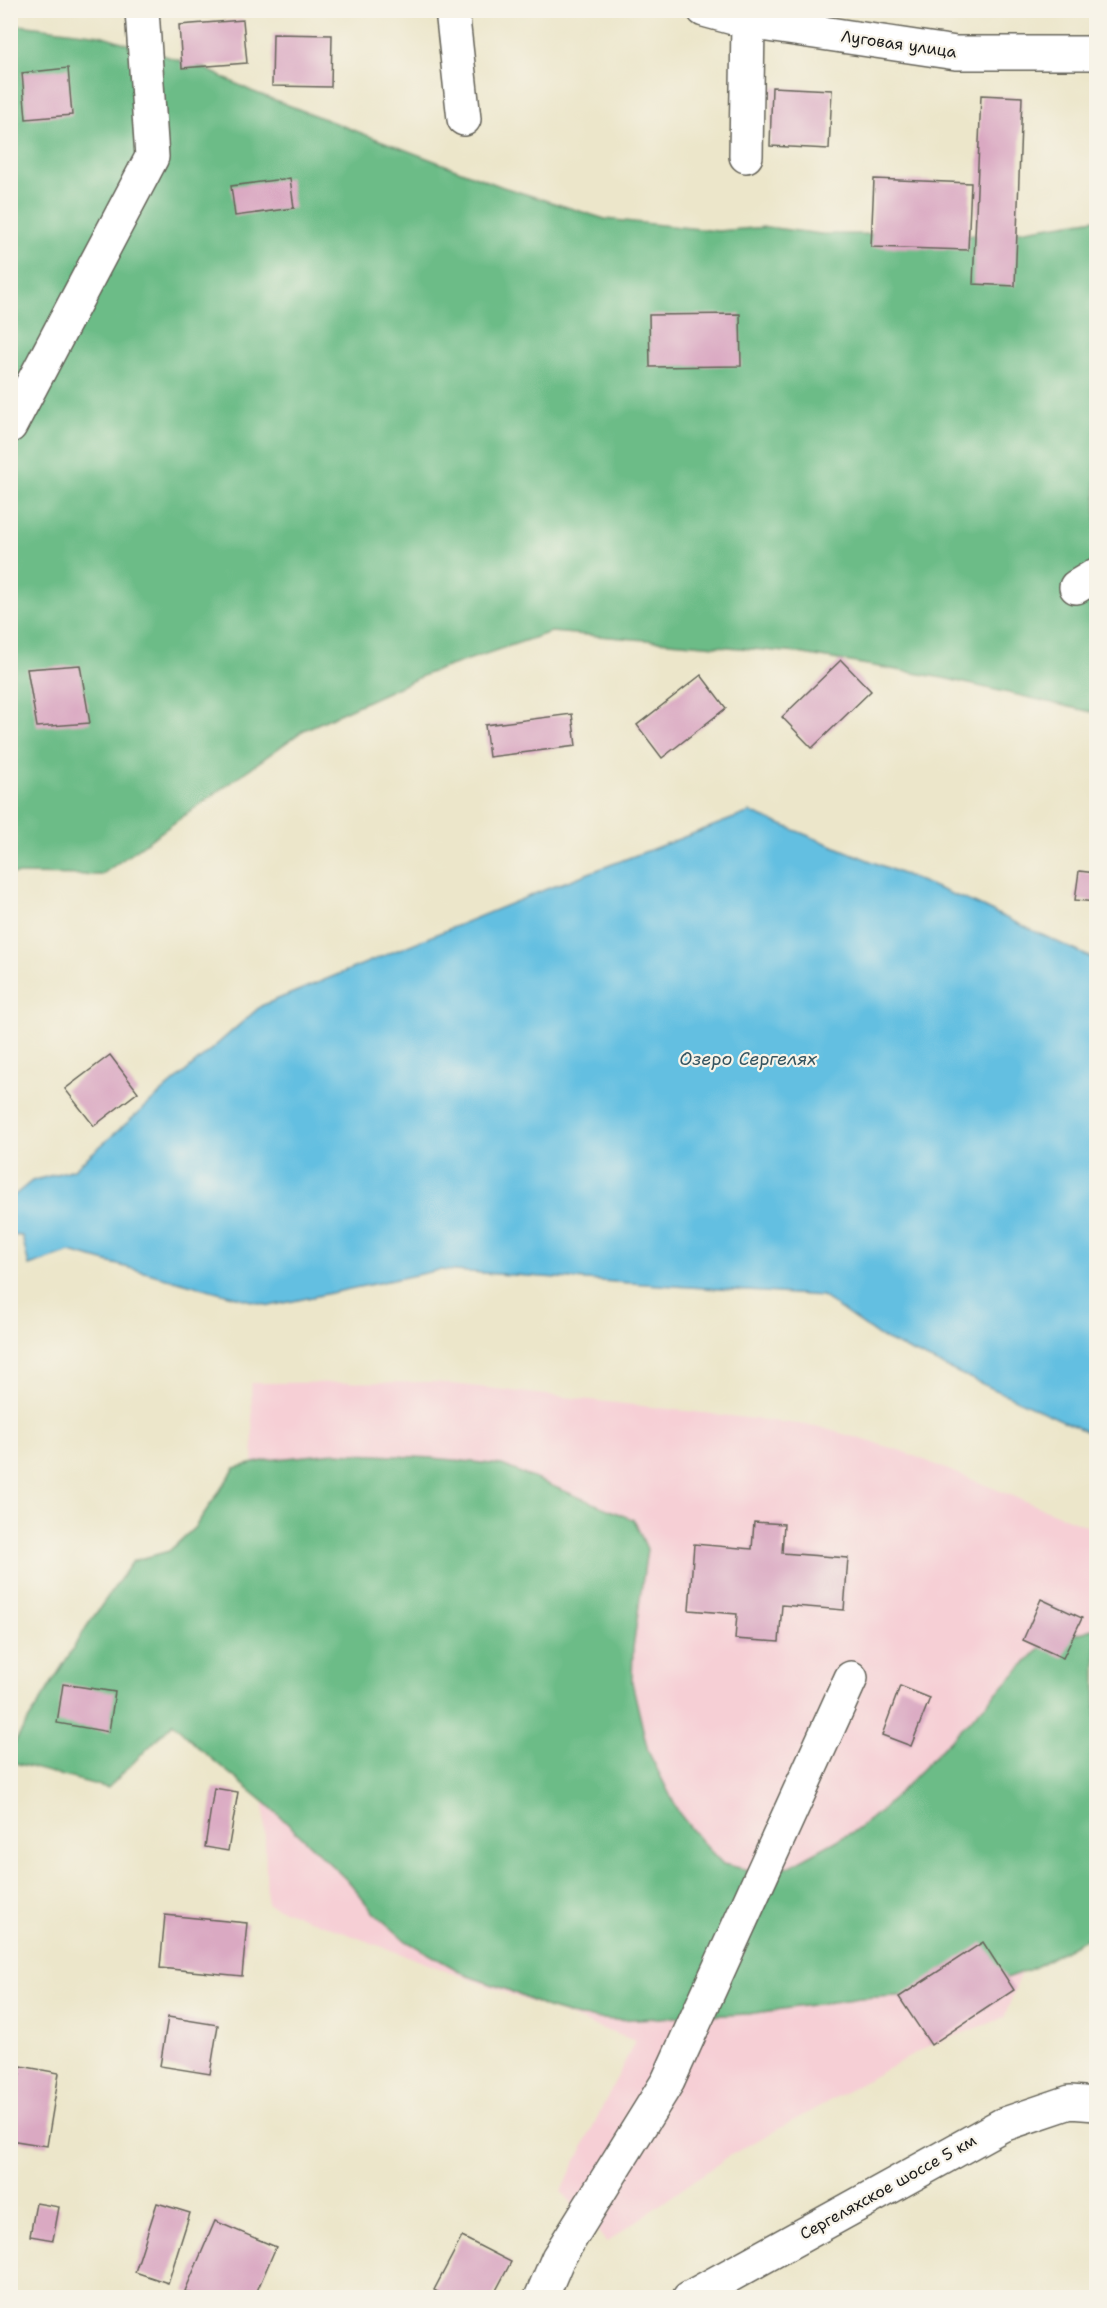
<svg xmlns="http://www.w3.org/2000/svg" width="1107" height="2308" font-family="'Shantell Sans',sans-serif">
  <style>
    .built { fill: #f6cfd5 }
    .forest { fill: #6cbc87; stroke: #446c52; stroke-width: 1.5 }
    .water { fill: #63bfe1; stroke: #406e7e; stroke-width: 1.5 }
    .building { fill: #daa9c2 }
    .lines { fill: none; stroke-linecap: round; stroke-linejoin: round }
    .minor-casing { stroke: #656359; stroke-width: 36 }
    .minor { stroke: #fff; stroke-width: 33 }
    .labels { text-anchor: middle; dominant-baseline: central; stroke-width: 4.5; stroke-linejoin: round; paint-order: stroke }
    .street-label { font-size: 16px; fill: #1c1c1c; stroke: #f7f3e8 }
    .water-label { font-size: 18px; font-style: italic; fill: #355561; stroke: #f7f3e8 }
  </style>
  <rect width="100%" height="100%" fill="#f7f3e8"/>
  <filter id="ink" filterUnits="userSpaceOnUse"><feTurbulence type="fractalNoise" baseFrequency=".0167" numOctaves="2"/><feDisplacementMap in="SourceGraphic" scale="12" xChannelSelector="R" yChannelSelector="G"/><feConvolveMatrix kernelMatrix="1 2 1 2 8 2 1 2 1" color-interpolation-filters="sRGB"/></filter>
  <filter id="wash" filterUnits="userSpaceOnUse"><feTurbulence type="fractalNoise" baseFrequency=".008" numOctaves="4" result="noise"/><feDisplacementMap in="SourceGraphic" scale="24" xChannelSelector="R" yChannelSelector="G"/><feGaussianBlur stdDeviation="1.35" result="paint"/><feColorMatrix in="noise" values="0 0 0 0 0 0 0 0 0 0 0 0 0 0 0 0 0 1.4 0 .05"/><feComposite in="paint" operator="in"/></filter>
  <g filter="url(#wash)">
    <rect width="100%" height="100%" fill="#ece6ca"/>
    <path class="built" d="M435,1382L816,1426L902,1451L1096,1530V1779L1004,2018L931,2045L729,2156L607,2242L561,2191L635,2041L267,1904L251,1383Z"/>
    <path class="forest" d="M11,24L100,35L206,69L251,91L503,187L605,219L718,231L766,227L821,234L970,235L1019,231L1096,219V713L943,678L798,653L551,632L429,673L304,730L101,875L11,874Z
      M335,1453L433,1458L502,1465L634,1520L647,1549L633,1648L632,1682L648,1751L679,1813L701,1841L723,1864L757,1872L790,1866L858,1829L885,1807L1044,1644L1096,1628V1933L1031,1969L1000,1980L933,1994L860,1998L748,2014L613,2020L579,2017L547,2008L508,1990L468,1976L406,1941L372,1911L351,1884L268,1805L201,1750L173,1723L108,1788L11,1762L10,1750L87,1626L133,1561L169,1551L195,1527L235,1468L267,1460Z"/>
    <path class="water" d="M750,812L976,904L1096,960V1436L880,1337L822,1296L439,1270L270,1306L70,1252L29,1266L22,1236L11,1235V1198L32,1181L74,1169L261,1006L544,890Z"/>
    <g id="blocks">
      <path class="building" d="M243,20L247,63L182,68L179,25Z
        M273,34L332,35L331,87L272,86Z
        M68,68L72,115L26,119L22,73Z
        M772,87L832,90L829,149L770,146Z
        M981,95L1022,97L1015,286L973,284Z
        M290,178L294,208L235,216L231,186Z
        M874,179L971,183L968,250L871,247Z
        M740,314L741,366L650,367L649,315Z
        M841,660L871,691L812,748L782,717Z
        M80,665L90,723L37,727L27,669Z
        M701,675L726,708L662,758L637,725Z
        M572,714L576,746L489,757L485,725Z
        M1079,871L1096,873V902L1075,900Z
        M110,1055L138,1092L94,1126L65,1089Z
        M754,1522L784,1524L782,1553L848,1558L844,1610L782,1605L779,1642L735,1639L737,1614L689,1610L694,1544L752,1549Z
        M1041,1599L1082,1618L1063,1658L1023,1640Z
        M63,1684L115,1692L109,1732L57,1723Z
        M900,1686L930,1698L911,1746L882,1735Z
        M214,1788L238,1792L228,1851L205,1847Z
        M165,1915L247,1923L242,1976L160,1968Z
        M983,1942L1014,1990L931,2045L899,1997Z
        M168,2017L218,2025L210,2074L160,2066Z
        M21,2066L59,2073L47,2146L10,2140V2127Z
        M36,2203L59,2207L53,2240L30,2236Z
        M157,2203L190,2213L168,2283L135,2272Z
        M215,2221L276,2247L254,2298H202L185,2291Z
        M462,2237L511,2262L492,2298H448L434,2290Z"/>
    </g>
  </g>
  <g filter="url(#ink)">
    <use href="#blocks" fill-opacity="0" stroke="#656359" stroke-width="1.5"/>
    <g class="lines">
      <g class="minor-casing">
        <path id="minor" d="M452,10L464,119
          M704,10L748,22L956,53H1096
          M746,156L748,22
          M10,426L152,157L142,10
          M1076,587L1096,575
          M541,2298L558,2258L668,2081L851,1678
          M689,2298L1002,2125L1070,2102L1096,2104"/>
      </g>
      <use href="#minor" class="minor"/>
    </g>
  </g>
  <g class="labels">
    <g class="street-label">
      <text transform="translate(899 44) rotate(8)">Луговая улица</text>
      <text transform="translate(888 2187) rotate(-29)">Сергеляхское шоссе 5 км</text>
    </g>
    <g class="water-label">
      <text x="748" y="1059">Озеро Сергелях</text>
    </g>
  </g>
  <rect width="1107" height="2308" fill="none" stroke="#f7f3e8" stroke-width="36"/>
</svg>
